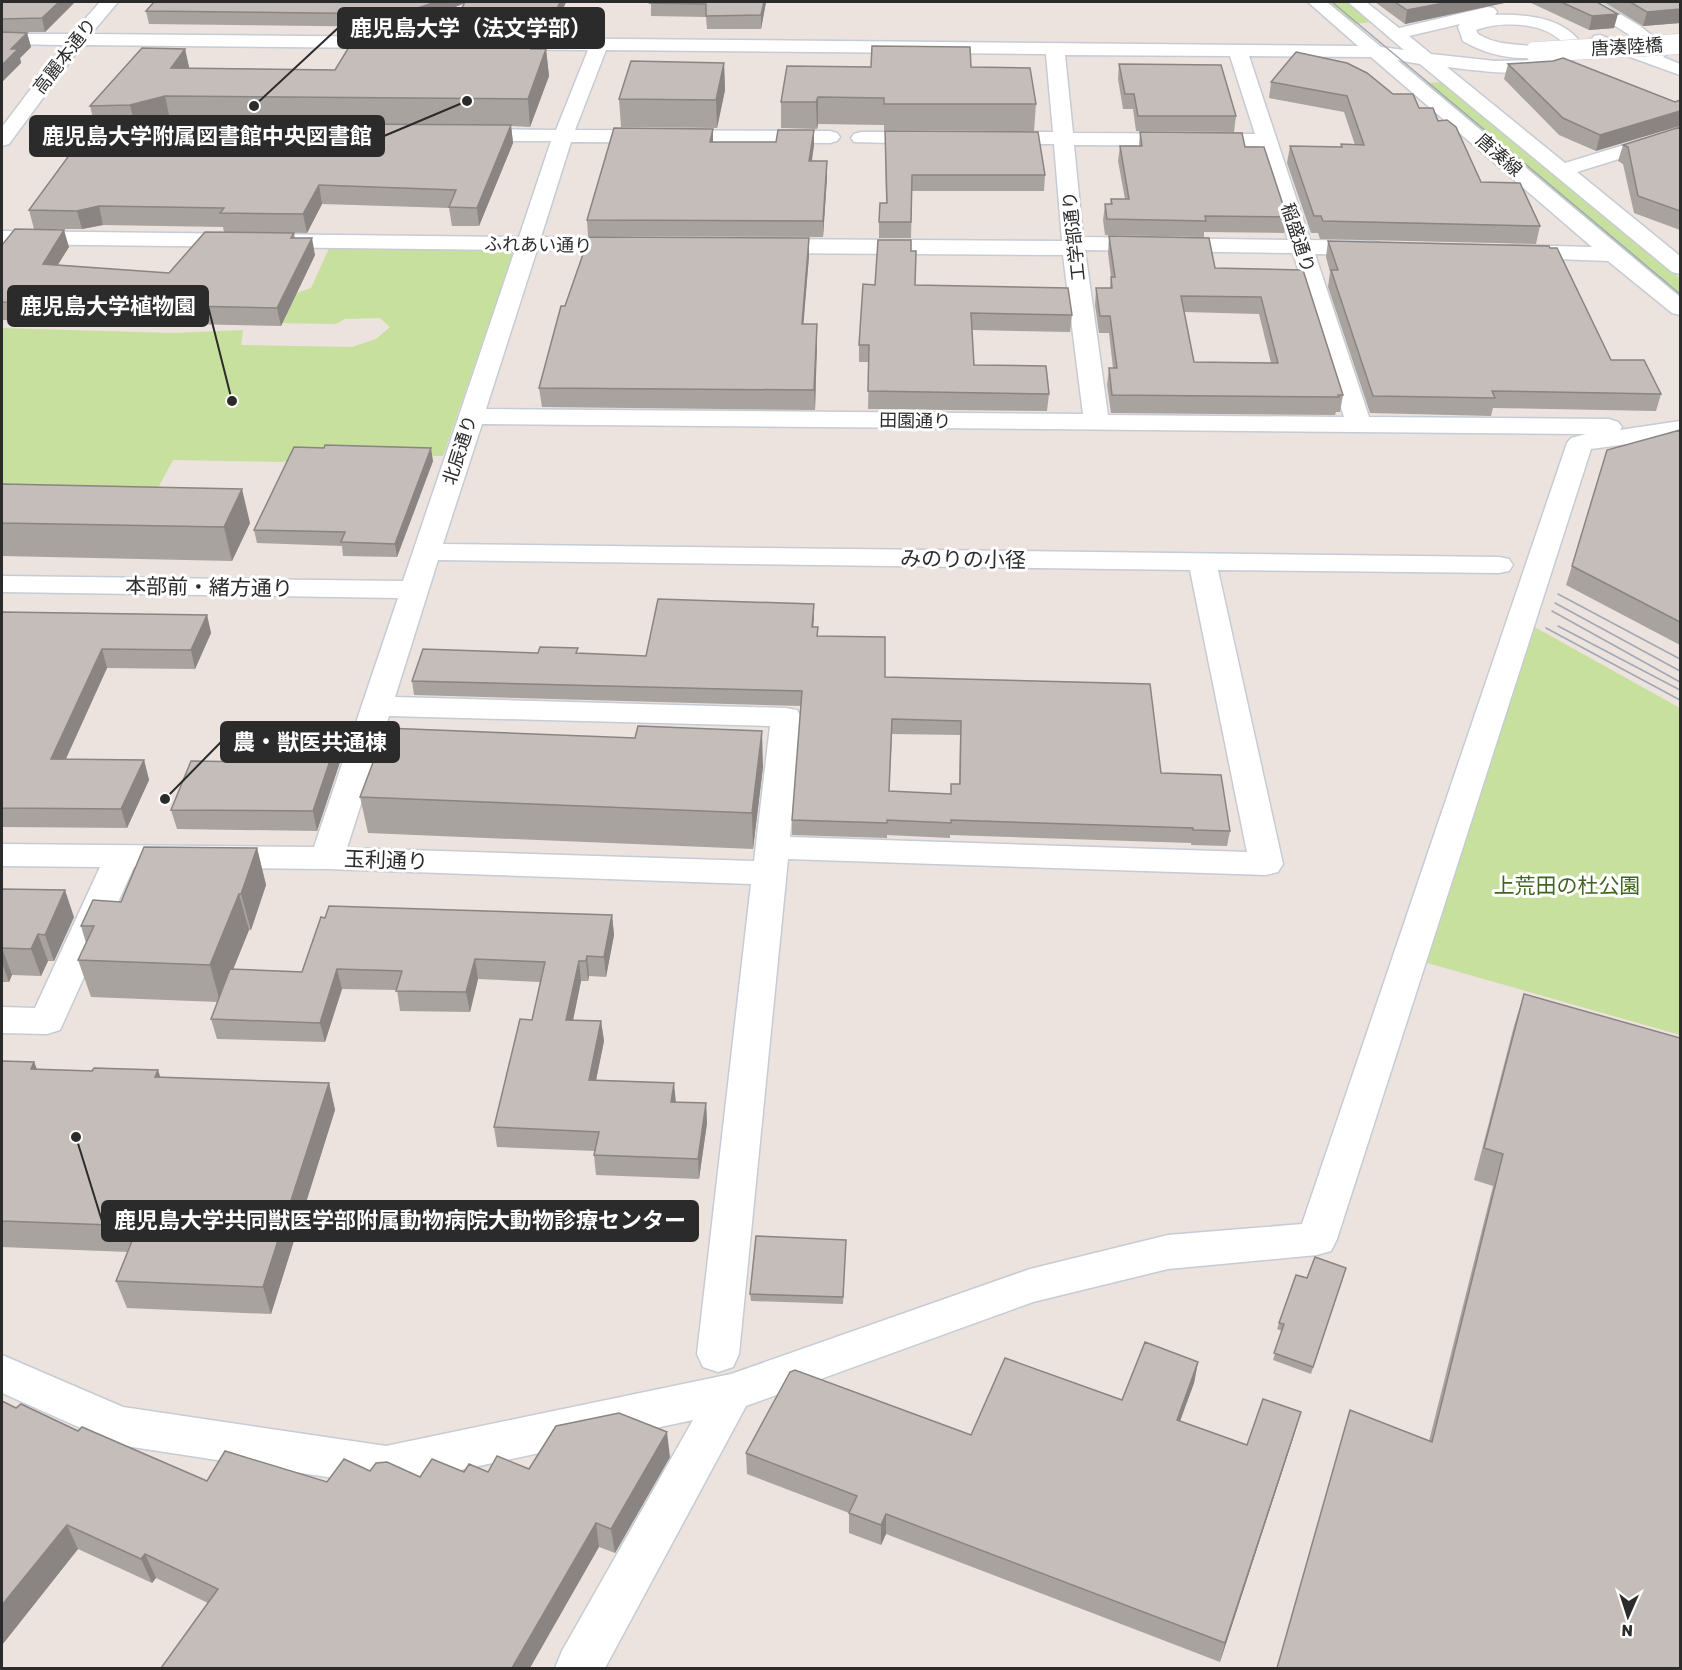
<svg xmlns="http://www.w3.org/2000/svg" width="1682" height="1670" font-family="Rubik,'Noto Sans JP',sans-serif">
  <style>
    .green { fill: #c7e09d }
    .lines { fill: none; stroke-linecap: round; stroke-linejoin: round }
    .minor-casing { stroke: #c6ccd4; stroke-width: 3 }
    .minor { fill: #fff; fill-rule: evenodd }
    .tram { stroke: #a0a9b4; stroke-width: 1.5 }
    .minor-bridge-casing { stroke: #c6ccd4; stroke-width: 21; stroke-linecap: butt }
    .minor-bridge { stroke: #fff; stroke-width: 20 }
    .wall { fill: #a9a39f; fill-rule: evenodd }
    .shaded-wall { fill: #8a8482 }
    .building { fill: #c5bdb9; stroke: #8a8482; stroke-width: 1.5; fill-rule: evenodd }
    .labels { text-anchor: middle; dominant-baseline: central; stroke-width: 6; stroke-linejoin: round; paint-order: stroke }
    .far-street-label { font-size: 18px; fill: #2b2b2b; stroke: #fff }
    .street-label { font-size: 21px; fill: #2b2b2b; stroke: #fff }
    .park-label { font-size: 21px; fill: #41651e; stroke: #fff }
    .leader { fill: none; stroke: #2b2b2b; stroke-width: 2 }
    .callout-dot { fill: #2b2b2b; stroke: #fff; stroke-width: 2 }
    .callout { fill: #2b2b2b; stroke: #2b2b2b; stroke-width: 2 }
    .callout-label { font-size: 22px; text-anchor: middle; font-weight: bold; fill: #fff }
  </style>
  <rect width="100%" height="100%" fill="#ece2de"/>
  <path class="green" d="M1327,2H1346L1372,22L1354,24Z
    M1443,82L1680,278V299L1424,83Z
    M331,244L515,249L443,456L312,455L282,462L173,460L150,503L2,514V328L173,333L243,330L241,345L352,347L376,339L390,327L380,318L345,319L336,324L271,323L288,296L311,288Z
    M1531,625L1680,708V1035L1424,962Z"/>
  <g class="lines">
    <g class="minor-casing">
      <path id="minor" d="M100,2H118L91,34L1358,46L1308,2H1327L1381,47L1404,50L1348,2H1366L1399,28L1488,7L1494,8L1497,12L1495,15C1528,14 1565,17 1584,47C1566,85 1482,71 1447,67L1565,163L1680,128V140L1577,172L1680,256V274L1672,272L1420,64L1397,60L1680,297V315L1672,313L1608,261L1505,257L1502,252L1505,247L1513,245L1592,247L1371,57L1249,56L1310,240L1372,241L1380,243L1383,248L1380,253L1372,255L1315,254L1369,417L1609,419L1618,422L1622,427L1620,430L1680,421V437L1591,449L1337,1239L1331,1251L1317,1255L1168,1269L1033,1302L746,1406L605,1668H555L562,1651L693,1420L386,1486L119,1445L2,1393V1355L123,1407L386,1446L731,1374L1030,1269L1168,1235L1302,1224L1567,443L1571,438L1586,434L482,424L443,544L1499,557L1509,559L1513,565L1509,571L1499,573L1218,570L1283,864L1278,872L1266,875L788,859L739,1354L733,1367L718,1372L703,1367L697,1354L751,884L327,869L134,867L60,1030L47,1034L2,1033V1007L35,1008L100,867L2,866V844L314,847L398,598L2,592V576L403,581L515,250L2,244V231L519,237L551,141H467L460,139L457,135L460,131L467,129L556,130L588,50L82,45L9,144L2,146V127L64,45L2,44V34H72ZM1460,24L1458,27L1463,41C1484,54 1516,62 1542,56L1544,52L1542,48C1519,43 1499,47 1478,34L1476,30C1502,20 1550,22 1566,47L1558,56L1541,60L1495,61L1431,54L1409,36ZM606,50L1046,54L1053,132H995L988,134L985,138L988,142L995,144H1054L1062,241L764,239L756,241L753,246L756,251L764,253L1063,255L1083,414L486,409L537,250L631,252L639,250L642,245L639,240L631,238L541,237L571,142L830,143L837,141L840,137L837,133L830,131L575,130ZM1065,55L1230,56L1255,134L1073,133ZM1074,145L1259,146L1288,240L1083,237ZM1085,250L1293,253L1344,417L1108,415ZM438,560L1190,570L1247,852L790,837L801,717L797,710L786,708L395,697ZM389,716L770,726L754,861L347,848Z
        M1581,2H1600L1640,26L1668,48L1670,52L1663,57L1680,64V75L1594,44L1591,40L1594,36L1600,35L1650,53L1628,34L1583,6Z
        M861,132H928L935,134L938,138L935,142L928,144L854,142L851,138L854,134Z"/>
    </g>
    <use href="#minor" class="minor"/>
    <path class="tram" d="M1332,2L1680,294
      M1558,594L1680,659
      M1555,603L1680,671
      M1552,611L1680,682
      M1558,626L1680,690
      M1546,628L1680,700"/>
    <g class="minor-bridge-casing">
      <path id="minor-bridge" d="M1535,52L1680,44"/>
    </g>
    <use href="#minor-bridge" class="minor-bridge"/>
  </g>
  <path class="wall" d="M2,2H75L45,32H4L27,33L31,47L20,58L21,63L2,82Z
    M154,2H566L551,36H543L544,49H546L549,76L530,127L511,126L513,143L479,226H452L449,208L322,204L307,233L224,232L223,227L103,225L82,229H34L29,210L96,131L90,106L185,49L189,68L335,70L430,48L454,25V23L465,3L403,27L149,24L146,11Z
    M651,2H766L761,29H707L706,17L651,16Z
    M1375,2H1509L1405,24Z
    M1529,2H1597L1614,28L1589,30Z
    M1604,2H1680V23L1643,26Z
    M724,63L725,90L717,128L621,127L619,99Z
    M1119,64L1236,116L1234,132L1136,131L1133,109H1123L1118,79Z
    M1508,64L1675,102L1596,151L1559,135L1504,79Z
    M971,67L1036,104L1034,131L884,130V125L818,124L817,129L781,128V102Z
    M1271,82L1393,94L1419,108L1438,121L1481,182L1540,226L1536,244L1320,239L1318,233H1311L1287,163L1290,146L1341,147V144L1355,145L1344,112L1269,98Z
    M1680,127V230L1634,213L1623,164L1618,161L1623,145Z
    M713,129V142H776L814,145L812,161H827V177L823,237L588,236L587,220Z
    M885,131L1045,175L1044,191H912L911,238H879V222L886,203Z
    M1140,132L1245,147L1287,217L1284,233L1204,232V237L1105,235L1103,220L1105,204H1110L1111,199H1125L1118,161L1120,146H1139Z
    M294,233L295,238L315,255L281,326L2,320V245L69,247L58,265L169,273Z
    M1109,236L1215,268L1303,270L1343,395L1340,412H1336L1335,415L1111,413L1107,385L1109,368H1113L1109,333H1099L1095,305L1096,288H1110L1111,277L1108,253ZM1184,312L1259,314L1271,363L1194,362Z
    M1328,241L1611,360L1661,394L1656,411L1493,408L1491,416L1370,413L1328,287L1330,272L1326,257Z
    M911,251L915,285L1072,315L1070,332L972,330L974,365L1049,394L1047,411L868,409L869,362H859V345L875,285Z
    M809,256L803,324L817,342L815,410L542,407L539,388L565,306Z
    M1680,430V645L1566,585L1572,566Z
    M433,461L397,557L343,556L342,546L257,543L254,530Z
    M2,484L250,523L232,561L2,556Z
    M814,604L813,627H818V636L885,677L1161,773L1230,831L1227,846L1191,845V843L950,835V838L887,835V838L792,835V820L801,706L414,695L412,681L538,653L646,656ZM892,734L960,735L959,784L951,794L889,791Z
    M2,612L207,615L211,633L195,669L107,668L66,759L144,760L149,780L127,828L2,827Z
    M338,737L342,756L317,831L177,829L171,810Z
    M635,738L763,767L753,849L368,833L360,797Z
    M257,848L266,885L251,930H249L233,969L302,972L325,918L612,915L614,935L606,977L589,976L588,981H581L573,1020L601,1021L604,1041L596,1080L675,1102L706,1103L707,1123L699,1179L596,1175L594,1155L595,1151L497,1147L494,1127L532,1020L540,982L478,979L470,1012L400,1011L397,990L342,989L325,1042L217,1039L211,1019L218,1002L91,997L78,960L86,943L81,926L121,902Z
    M2,889L74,917L54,961H48L41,976L12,975L9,982H2Z
    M1524,994L1680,1668L1429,1441L1493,1186L1474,1180L1514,1026Z
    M2,1061L34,1062L37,1069L160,1077L329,1083L335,1110L271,1314L127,1308L116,1281L128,1252L2,1247Z
    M846,1240L843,1304L751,1301L750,1294Z
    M1344,1275L1311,1374L1273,1360L1282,1331L1277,1329L1279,1323L1307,1278Z
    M1198,1362L1194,1383L1180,1421L1247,1445L1295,1432L1220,1662L886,1534L881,1545L849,1533V1513L747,1474L746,1453L971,1435L1122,1400Z
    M16,1408L207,1481L327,1482L370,1471L420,1477L464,1472L529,1469L670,1457L615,1553L599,1547L208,1603L156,1578L152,1583L78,1549L2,1645Z"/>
  <path class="shaded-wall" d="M59,2H75L45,32L42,18Z
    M435,2H468L403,27L401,14Z
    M560,2H566L551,36L550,24Z
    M764,2H766L761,29V15Z
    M1449,2H1509L1405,24L1407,10Z
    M1680,9V23L1643,26L1647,12Z
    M1618,14L1614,28L1589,30L1592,16Z
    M542,25L544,52L531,49Z
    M27,33L31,47L20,58L21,63L2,82V65L11,49Z
    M185,49L191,76L171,68Z
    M546,49L549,76L530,127L528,99Z
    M724,63L725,90L717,128L716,100Z
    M165,96L171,124L137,133L130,105Z
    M818,97V124L817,129L816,102Z
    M1680,111V126L1596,151L1600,135Z
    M511,125L513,143L479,226L477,208Z
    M713,129V144L710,142Z
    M814,130V145L809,177V161Z
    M827,161V177L823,237V221Z
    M319,185L322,204L307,233L303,214Z
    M99,206L103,225L82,229L77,211Z
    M64,230L69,247L47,281L43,264Z
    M312,238L315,255L281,326L277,308Z
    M809,238V256L802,342V324Z
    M817,324V342L815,410L814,390Z
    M431,448L433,461L397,557L395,544Z
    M242,489L250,523L232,561L224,527Z
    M814,604V618L812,641V627Z
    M207,615L211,633L195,669L191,650Z
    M102,649L107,668L57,778L51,759Z
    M762,731L763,767L753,849L752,813Z
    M338,737L342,756L317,831L313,811Z
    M144,760L149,780L127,828L121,809Z
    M257,848L266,885L251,930L241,894Z
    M65,890L74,917L54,961L45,935Z
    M239,894L249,930L220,1002L210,965Z
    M612,915L614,935L606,977L604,957Z
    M38,934L48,961L41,976L31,949Z
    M2,948L12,975L9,982L2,963Z
    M587,956L589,976L588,981L586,961Z
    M475,959L478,979L470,1012L466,992Z
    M579,961L581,981L569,1040L566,1020Z
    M337,969L342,989L325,1042L320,1023Z
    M601,1021L604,1041L592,1100L589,1080Z
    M34,1062L44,1089L31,1069Z
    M158,1070L167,1097L155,1077Z
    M329,1083L335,1110L271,1314L263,1287Z
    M674,1083L676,1103L671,1102Z
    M706,1103L707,1123L699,1179L698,1159Z
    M1198,1362L1194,1383L1173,1440L1177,1420Z
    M1301,1412L1295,1432L1220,1662L1225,1643Z
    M667,1432L670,1457L615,1553L611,1529Z
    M886,1514V1534L881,1545V1525Z
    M596,1523L599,1547L530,1668H512Z
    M67,1525L78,1549L2,1645V1605Z
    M145,1554L156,1578L152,1583L141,1559Z"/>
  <path class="building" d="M2,2H59L42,18L2,19Z
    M154,2H435L401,14L146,11Z
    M465,2H560L550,24L454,23Z
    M651,2H764L761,15L706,16V4L650,3Z
    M1395,2H1449L1407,10Z
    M1561,2H1597L1618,14L1592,16Z
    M1630,2H1680V9L1647,12Z
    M443,24L542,25L531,49H546L528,99L165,96L130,105L90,106L142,48L185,49L171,68L335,70L349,47L430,48Z
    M2,32L27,33L11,49H18L2,65Z
    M872,46L970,47L971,67L1030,68L1036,104H884V98L818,97L816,102H781L787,66L871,67Z
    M1296,52L1347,63L1367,73L1393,94H1413L1419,108H1433L1438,121L1447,120L1456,127L1481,182L1520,183L1540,226L1323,221L1321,216H1314L1290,146L1342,147L1341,144L1364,145L1347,96L1271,82Z
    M1563,58L1675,102L1680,100V111L1600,135L1563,118L1508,64L1553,61Z
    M631,61L724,63L716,100L619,99Z
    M1119,64L1221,65L1236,116H1138L1134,94H1125Z
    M167,123L511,125L477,208L449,207L456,190L319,185L303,214L220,213L224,208L99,206L77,211L29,210L87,131H133Z
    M1680,127V211L1638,196L1628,147L1623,145Z
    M614,128L713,129L710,142H776L778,130H814L809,161H827L823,221L587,220Z
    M885,131L1038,132L1045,175H912L911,222H879L880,203H887Z
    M1140,132L1242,133L1245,147H1264L1287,217L1205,216L1206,221L1107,219L1105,204H1112L1111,199H1129L1120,146H1142Z
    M15,229L64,230L43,264L169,273L205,232L294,233L291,238H312L277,308L2,302V245Z
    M1109,236L1209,238L1215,268L1303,270L1343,395H1338L1339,397L1112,395L1109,368H1117L1110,316H1100L1096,288H1112L1111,277H1115ZM1181,296L1261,297L1278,363L1194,362Z
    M589,237L809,238L802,324H817L814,390L539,388L561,306H565Z
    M878,240H911V251H916L915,285L1068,288L1072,315L971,313L974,365L1046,366L1049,394L868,391L869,345H859L863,284L875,285Z
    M1328,241L1549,246L1550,248H1557L1611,360H1644L1661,394L1492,391L1495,398L1373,396L1331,270H1338Z
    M1680,430V622L1572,566L1607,450Z
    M325,445L431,448L395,544L341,542L345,532L254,530L294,447L324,448Z
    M2,484L242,489L224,527L2,523Z
    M658,599L814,604L812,627H818L817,636L885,637V677L1150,684L1161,773L1221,775L1230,831L1193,830V828L951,820V823L887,820V823L792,820L802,691L412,681L423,649L538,653L540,647L578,648L576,653L646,656ZM892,719L961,721L960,784H951V794L889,791Z
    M2,612L207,615L191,650L102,649L51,759L144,760L121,809L2,808Z
    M638,726L762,731L752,813L360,797L386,728L635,738Z
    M268,737H338L313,811L171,810L191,761L258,762Z
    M144,847L257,848L241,894H239L210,965L78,960L94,926H81L93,900L121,902Z
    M2,889L65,890L45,935L38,934L31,949L2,948V950Z
    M329,906L612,915L604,957L587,956L586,961H579L566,1020L601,1021L589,1080L674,1083L671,1102L706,1103L698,1159L594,1155L599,1132L494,1127L520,1019L532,1020L545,962L475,959L466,992L396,991L402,971L337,969L320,1023L211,1019L230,969L302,972L321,917L325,918Z
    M1524,994L1680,1038V1668H1277L1350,1410L1432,1442L1503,1154L1484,1148Z
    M2,1061L34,1062L31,1069L92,1071L94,1068L158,1070L155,1077L329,1083L263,1287L116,1281L138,1226L2,1221Z
    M756,1236L846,1240L843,1297L750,1294Z
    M1315,1257L1346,1268L1313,1367L1274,1353L1284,1324L1279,1323L1296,1275L1307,1278Z
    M1145,1342L1198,1362L1177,1420L1247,1445L1263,1399L1301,1412L1225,1643L886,1514L881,1525L849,1513L857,1496L746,1453L790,1372L795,1370L971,1435L1005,1358L1122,1400Z
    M2,1401L16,1408L21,1404L78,1431L82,1427L207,1481L225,1451L327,1482L344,1459L370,1471L376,1463L387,1462L420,1477L432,1459L464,1472L469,1464L488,1472L497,1456L529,1469L556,1426L619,1413L667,1432L611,1529L596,1523L512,1668H161L218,1589L145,1554L141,1559L67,1525L2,1605Z"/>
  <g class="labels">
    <g class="far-street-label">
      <text transform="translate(1627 47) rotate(-3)">唐湊陸橋</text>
      <text transform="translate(65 56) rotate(-52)">高麗本通り</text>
      <text transform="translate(1499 155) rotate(41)">唐湊線</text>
      <text transform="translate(1074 236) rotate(-96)">工学部通り</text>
      <text transform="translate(1298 238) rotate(72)">稲盛通り</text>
      <text transform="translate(538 245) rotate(1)">ふれあい通り</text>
      <text transform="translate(915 421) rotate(1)">田園通り</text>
      <text transform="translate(460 450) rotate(-72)">北辰通り</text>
    </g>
    <g class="street-label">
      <text transform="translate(963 559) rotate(1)">みのりの小径</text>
      <text transform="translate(209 587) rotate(1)">本部前・緒方通り</text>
      <text transform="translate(386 860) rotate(2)">玉利通り</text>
    </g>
    <g class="park-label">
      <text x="1567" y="885">上荒田の杜公園</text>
    </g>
  </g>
  <path class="leader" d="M254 106L338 28M467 101L384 136M232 401L208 306M165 799L221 742M76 1137L102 1221"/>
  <g class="callout-dot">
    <circle cx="254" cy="106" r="6"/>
    <circle cx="467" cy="101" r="6"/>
    <circle cx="232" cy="401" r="6"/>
    <circle cx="165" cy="799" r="6"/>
    <circle cx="76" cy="1137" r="6"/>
  </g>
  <g class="callout">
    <rect x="338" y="8" width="266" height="40" rx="6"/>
    <rect x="30" y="116" width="354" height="40" rx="6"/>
    <rect x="8" y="286" width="200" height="40" rx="6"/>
    <rect x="221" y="722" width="178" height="40" rx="6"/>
    <rect x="102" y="1201" width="596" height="40" rx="6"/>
  </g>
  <g class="callout-label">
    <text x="471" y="36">鹿児島大学（法文学部）</text>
    <text x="207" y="144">鹿児島大学附属図書館中央図書館</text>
    <text x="108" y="314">鹿児島大学植物園</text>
    <text x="310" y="750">農・獣医共通棟</text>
    <text x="400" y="1228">鹿児島大学共同獣医学部附属動物病院大動物診療センター</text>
  </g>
  <rect width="1682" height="1670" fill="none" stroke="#2b2b2b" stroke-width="6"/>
  <g transform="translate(1628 1616) rotate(183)" stroke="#ffffff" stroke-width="4.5" paint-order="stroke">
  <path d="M0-4.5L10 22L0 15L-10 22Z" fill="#2b2b2b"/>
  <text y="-9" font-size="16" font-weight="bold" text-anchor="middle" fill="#2b2b2b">N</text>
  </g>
</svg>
